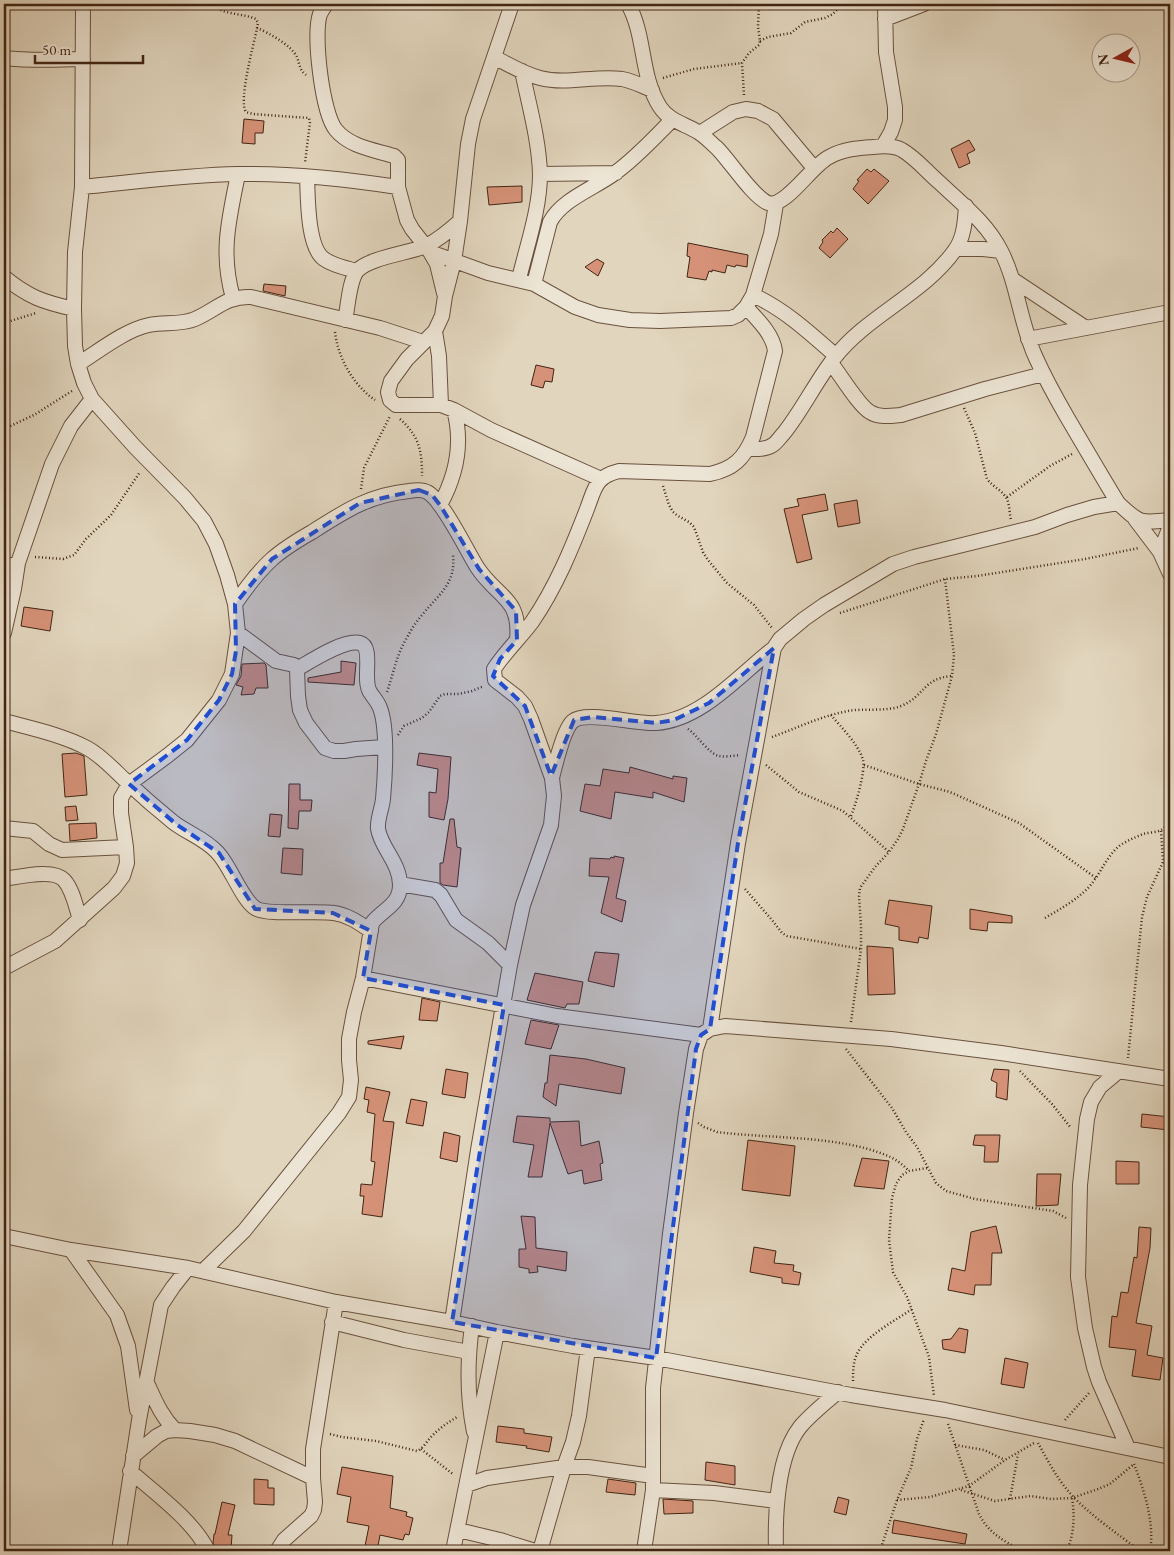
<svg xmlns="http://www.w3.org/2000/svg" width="1174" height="1555" font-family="'EB Garamond',serif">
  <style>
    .building { fill: #d69278; stroke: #422514 }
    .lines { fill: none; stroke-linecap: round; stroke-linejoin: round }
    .minor-casing { stroke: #6a513e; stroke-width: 16 }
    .path { stroke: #422514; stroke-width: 2.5; stroke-dasharray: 1 2.5; stroke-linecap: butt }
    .minor { stroke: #ece4d4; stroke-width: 14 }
    .marked { fill: #1d4ed8; fill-opacity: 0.2; stroke: #1d4ed8; stroke-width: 4; stroke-dasharray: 10 6; stroke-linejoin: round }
  </style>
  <rect width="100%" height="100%" fill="#e1d5bd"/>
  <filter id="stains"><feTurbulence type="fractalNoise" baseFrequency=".004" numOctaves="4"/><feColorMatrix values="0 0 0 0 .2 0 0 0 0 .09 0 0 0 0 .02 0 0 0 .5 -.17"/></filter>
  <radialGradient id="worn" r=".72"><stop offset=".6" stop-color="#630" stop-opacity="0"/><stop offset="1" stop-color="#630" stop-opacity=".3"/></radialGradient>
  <path class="building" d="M244,119L264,121L263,133H255V144L242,143Z
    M969,140L975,150L967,154L970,163L959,168L951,149Z
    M867,169L871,172L874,169L889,181L868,204L853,189L859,181L857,180Z
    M522,186V202L489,205L487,187Z
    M837,228L848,239L830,258L819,248L823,242L822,240L831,231L833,233Z
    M688,243L748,255L747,267L736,265L735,267L727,265L725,273L712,270V272L709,271L706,280L687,277L690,257L687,256Z
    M597,259L604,263L598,276L585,267Z
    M264,284L286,286L285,296L263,291Z
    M536,365L554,369L552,382L545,381L543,388L531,385Z
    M825,494L828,510L802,515L812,559L797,563L784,509L799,506L797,499Z
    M857,500L860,523L838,527L834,504Z
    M24,607L53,611L50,631L21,626Z
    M341,661L356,663L354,685L308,682V678L341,672Z
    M264,663L266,665L268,688H256L254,694L241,695L243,687L236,685L241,676L242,664Z
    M76,753L84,756L87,795L65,797L62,754Z
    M419,753L451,757L448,799L444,820L429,817V792L436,793L438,769L417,765Z
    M630,767L673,779V776L687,778L684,802L653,792V798L615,792L611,819L580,811L585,784L600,786L603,769L629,773Z
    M289,784H300V800H312L311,811H299L298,829L288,828Z
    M76,806L78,820L66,821L65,807Z
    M270,814L282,815L280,837L268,836Z
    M450,819H454L457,847L461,848L457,887L443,885L440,883V863H443Z
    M96,823L97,838L70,841L69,824Z
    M283,848L303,849L302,875L281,873Z
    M614,856L624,858L616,898L626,901L622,922L601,913L609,877L589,876L590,858L610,859L611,857L614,858Z
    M889,900L932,906L928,939L919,937L918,943L899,940V927L885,924Z
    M970,909L1012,916V923L988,922L987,931L970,929Z
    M867,946L893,948L895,994L868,995Z
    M595,952L619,954L614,987L588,981Z
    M535,973L583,982L579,1004H567L565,1008L527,1000Z
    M422,998L440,1002L437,1021L419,1020Z
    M531,1020L559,1025L551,1049L525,1044Z
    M404,1036L401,1049L368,1044V1041Z
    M550,1055L586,1059L625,1068L621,1094L559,1084L556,1106L543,1097L545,1083H547Z
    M446,1069L468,1073L465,1098L442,1094Z
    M994,1069L1009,1070L1007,1100L996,1097L997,1083L991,1080Z
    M366,1087L390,1092L383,1121L394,1122L382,1217L362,1214L364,1196H360L361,1184L372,1185L375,1162L371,1161L375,1114L367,1112L369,1100L364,1099Z
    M411,1099L427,1102L423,1126L406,1123Z
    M1142,1114L1170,1117L1169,1130L1141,1127Z
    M517,1116L550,1118V1122L579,1121L581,1146L599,1141L603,1163L600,1164L602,1180L584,1184L582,1170L568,1174L550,1123L542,1177H528L534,1145L513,1142Z
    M444,1132L460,1136L457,1162L440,1158Z
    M975,1135H1000L998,1162H984L985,1146L973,1145Z
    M748,1140L795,1146L790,1196L742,1190Z
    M862,1158L889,1161L884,1189L854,1186Z
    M1116,1161L1139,1162V1184H1116Z
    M1037,1174H1061L1058,1205L1036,1206Z
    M521,1216L535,1217L536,1248L567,1252L566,1271L537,1266L538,1272L529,1273V1269L519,1267V1249H526Z
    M996,1226L1002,1253H992L991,1285H975L974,1295L948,1290L952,1268L965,1271L971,1232Z
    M1139,1227L1151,1228L1150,1248L1136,1323L1152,1326L1147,1355L1163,1358L1160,1380L1132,1376L1136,1350L1109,1347L1112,1316L1117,1317L1121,1292L1128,1293L1134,1257L1137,1258Z
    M754,1247L776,1251L774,1263L794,1265L793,1271L801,1273L799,1285L782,1283V1278L750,1272Z
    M959,1328L968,1330L965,1353L943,1349L942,1340L951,1339Z
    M1005,1358L1028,1363L1024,1388L1001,1384Z
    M498,1426L524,1429V1433L552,1437L549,1452L526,1448L527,1446L496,1442Z
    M706,1462L735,1466V1485L705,1480Z
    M342,1467L393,1476L390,1508L407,1512L406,1516L413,1518L409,1535L405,1534L403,1540L380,1535L377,1551H364L369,1526L347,1522L351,1497L337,1494Z
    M254,1479L268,1480V1488H274V1505L254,1504Z
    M608,1479L636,1483L635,1495L606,1492Z
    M838,1497L849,1500L846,1515L834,1512Z
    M663,1499L693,1501V1513L664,1514Z
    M222,1502L235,1505L228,1535H232L231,1549H224V1551H217L213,1543L214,1534H215Z
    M894,1520L967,1534L965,1544L892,1533Z"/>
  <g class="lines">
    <g class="minor-casing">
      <path id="minor" d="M326,4C324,7 322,10 320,14C313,34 322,113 336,130C350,147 375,150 394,156L398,160V187L407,220L412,229L430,252L437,264L444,293
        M512,4L473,119L468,144L460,221L454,261L445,296L442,316L435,331L407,359L391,381L388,392L390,400L396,405H441L454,410L491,430L601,479
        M628,4C646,36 640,76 660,107C669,121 685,124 698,132C705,136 711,143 717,148C730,161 753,197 768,203C785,209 812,165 829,157C843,149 858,148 873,147C882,146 894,145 902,150C916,158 927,172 940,183C962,204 987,223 1001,251C1018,284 1020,324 1036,358C1045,378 1056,398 1067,417C1084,446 1101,475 1118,503C1140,524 1141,523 1170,520
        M885,19L924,4
        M494,57C509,65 524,74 540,78C567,85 595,75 622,79C633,81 642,86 652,90
        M4,58C30,61 56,60 83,59
        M700,133L733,112L746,109L758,111L773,119L814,168
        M883,146L891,132L895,120V107L886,52L885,4
        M540,174L616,173
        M307,177C308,197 307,247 324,259C334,266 346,268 357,271
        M82,187C134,182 186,175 238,174C291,173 346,179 398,187
        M956,249H983L1001,251
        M430,252L488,273L534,284L575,307L598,315L630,320L660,321L731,318L738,315L746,307L753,295L771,234L776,204
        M4,277C28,297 43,302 74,309
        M519,279C527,245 540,209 540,174C539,140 529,105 522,71
        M1012,279L1086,328
        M534,284L550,222C562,199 595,188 615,173C636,158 654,138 672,120
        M753,295C784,309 810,333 836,356
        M233,298C220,252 229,220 238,174
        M345,320C348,308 349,281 357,271C368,258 409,253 426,246C438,240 450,230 460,221
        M435,331L439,356L441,405
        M1028,339L1170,312
        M831,363C840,374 859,406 870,412C879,418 891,416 901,415L985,389L1043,374
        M78,364C99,351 125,330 149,325C164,322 181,325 195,319C216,310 226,296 251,297L380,328L423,342
        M748,449C755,449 764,450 771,446C776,444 780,437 784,433C803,409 816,381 835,357C868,315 924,294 955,250C964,238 965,221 966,206
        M440,505C457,474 463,443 454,410
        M1135,519L1160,552L1170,574
        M1160,552L1170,526
        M4,568L18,563L52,464L71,426L92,399
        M235,604C246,588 257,573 271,560C283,549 298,540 312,532C345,511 369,495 409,491C415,490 422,489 427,492C442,499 467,551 477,567C497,598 521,597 517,640
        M4,633L14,589L18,563
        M238,633L276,661L294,665L297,669L298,696L300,710L306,723L325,748L334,751H344L356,749L384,747
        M4,721C30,728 63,735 87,748C102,756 115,771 127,782C142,796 157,809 173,822C187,833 204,838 217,852C230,865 241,898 255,908C266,916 317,910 334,913C348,915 359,923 371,931
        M552,778C555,766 564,728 573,721C586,710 638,725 656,723C702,720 740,674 774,648
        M4,828L33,831L49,844L62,850L126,847
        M4,879C19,877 53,868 64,880C73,890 76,907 80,920
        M400,884L435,890L441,895L456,920L488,943L510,965
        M4,968L55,941L114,888L123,876L127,863L126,847L121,813V798L129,784L167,756L187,740L219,700L232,674L238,633L235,604L227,575L216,544L204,521L185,498L135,447L92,399L84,383L78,364L75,346L74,309L75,252L82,187L83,4
        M363,978L557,1016L701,1035
        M710,1029L738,843L772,658L774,648L780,639L804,619L824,605L893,564L914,557L1035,527L1067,515L1094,507L1118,503
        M1119,1071L1100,1087L1091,1102L1087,1119L1080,1185L1078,1277L1085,1328L1094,1367L1099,1382L1128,1448
        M4,1236L71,1250L188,1268L336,1302L452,1322L497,1332L573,1346L656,1358L851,1395L945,1410L1170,1457
        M71,1250L117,1315L128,1346L137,1410
        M203,1271L244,1231L339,1113L349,1097L351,1080L349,1060V1039L354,1012L363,978L372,923C383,909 400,905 400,885C400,863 381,848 378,829C377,819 382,809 383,799C385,777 388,728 380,708C378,702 373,697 370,692C362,680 374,647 360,643C344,639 311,661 297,669
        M332,1322L404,1340L469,1352
        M452,1322L478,1150L510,965L523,905L551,825L554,796L552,778L531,719L525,706L517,697L495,680L494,669C505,652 520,638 532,622C556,587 572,548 587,509C595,488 595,477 619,471L710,474C733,469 744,459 753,437L775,351C773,334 757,319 746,307
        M472,1326C467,1362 467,1397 474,1432
        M147,1383C155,1400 161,1416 175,1430
        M133,1456L157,1436L166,1431L175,1430L190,1431L215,1435L235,1441L313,1478
        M130,1471C155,1493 194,1521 208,1551
        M467,1485L487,1478L564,1467H588L653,1476
        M653,1490L714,1493L777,1501
        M458,1530L500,1540L535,1551
        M119,1551L139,1420L161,1305L173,1287L188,1268
        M277,1551L284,1540L311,1516L314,1510L315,1502L313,1478V1449L336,1302
        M453,1551L497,1332
        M540,1551L564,1467L573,1442L579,1416L588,1348
        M644,1551L653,1490V1388L670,1234L686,1113L696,1049L701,1035L710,1029L725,1026L891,1039L1001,1053L1170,1079
        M776,1551C775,1515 777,1456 800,1427C811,1414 825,1403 838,1392"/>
    </g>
    <path class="path" d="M212,4C222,15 242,13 256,19L258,23L257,28C254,44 238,101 246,112L253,114L309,118L310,122L305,163
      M818,4L849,7H871
      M257,28C269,33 291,45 297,57C300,65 299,69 306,75
      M760,41L768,37L791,33L805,22L825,18L833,14L840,6
      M663,78L694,69L742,63
      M744,95L742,63L749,53L759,45L760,41L758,27L759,4
      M4,323L36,313
      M335,332C338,358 353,385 375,400
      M964,408L975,433L987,479C993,487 1000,489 1005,496C1010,502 1009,512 1011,520
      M400,419C419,436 422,450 422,476
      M4,429L34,415L72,391
      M663,486L669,505L673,512L678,516L689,522L694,527L703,552L708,560L727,583L754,605L772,628
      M361,489L364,468L390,416
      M1007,497L1050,466L1072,454
      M35,557L63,559L74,555L86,539L111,515L140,472
      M840,613L945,579L977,576L1085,559L1139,548
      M387,692C393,675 396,657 405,641C410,632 415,623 422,615C439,594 456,584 453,555
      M831,715C841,727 859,745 863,760C866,770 855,808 850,818
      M688,729C697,735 709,754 719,756C725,757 733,756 740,755
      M398,735L404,726L422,718L429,712L440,696L445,694H459L472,691L484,686
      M772,737C797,728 821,716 848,711C864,708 886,712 901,706C924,697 923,678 952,676
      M766,765L799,792L843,811L889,852
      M864,765L919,784L950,792L1019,823L1096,878
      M745,889L772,920L782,933L787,936L861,949
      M1045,918C1060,909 1075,901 1087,889C1101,875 1106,855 1122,844C1129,840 1136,837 1143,834C1150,832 1160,833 1165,827C1173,815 1163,791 1167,778L1170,776
      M851,1022L861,949V926L859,896L860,888L875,867L889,852L898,839L903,829L919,784L926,761L936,734L952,676L954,655L945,579
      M846,1049L892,1108L906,1132L917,1147L936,1183L946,1191L975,1199L1053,1211L1066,1218
      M1128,1058L1142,917L1147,897L1163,862L1161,830
      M1020,1071L1052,1104L1071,1128
      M698,1123L704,1127L717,1132C771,1139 839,1135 888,1156C896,1159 903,1165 909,1171
      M927,1168L909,1171L902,1175L896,1184L892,1198L889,1240L893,1272L907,1297L929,1357L934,1396
      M853,1381C853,1372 853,1362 857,1354C866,1335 895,1321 912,1309
      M1065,1420L1089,1393
      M948,1424L979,1514C989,1534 1003,1540 1022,1551
      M330,1434L342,1437L376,1441L417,1451C424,1448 428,1439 434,1434C441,1427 449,1422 457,1417
      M1038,1443C1047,1459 1056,1477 1069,1492C1087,1513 1118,1534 1140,1551
      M955,1445L984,1450L1005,1460
      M421,1449L454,1475
      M1134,1464C1144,1490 1155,1523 1150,1551
      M961,1490L995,1501L1030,1496L1051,1499L1072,1498L1098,1489L1110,1484L1134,1464
      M1010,1499L1018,1454
      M897,1500L930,1497L969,1486L1005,1460L1034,1443
      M880,1551L897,1500L911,1468L917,1439L924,1419
      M1067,1551C1074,1534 1075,1516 1072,1498"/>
    <use href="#minor" class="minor"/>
  </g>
  <path class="marked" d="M419,490L432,495L440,505L479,569L516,611L517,640L500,659L493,676L525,706L551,776L574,720L594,717L656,723L674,720L709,703L774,648L738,843L710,1029L701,1035L696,1049L656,1358L452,1322L504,1005L363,978L371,931L333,913L255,909L219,853L176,824L129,784L187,740L219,700L232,674L236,651L235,604L272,559L360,503Z"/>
  <rect width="1174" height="1555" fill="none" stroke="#e1d5bd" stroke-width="20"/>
  <rect x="5" y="5" width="1164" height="1545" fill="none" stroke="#422514" stroke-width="2.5"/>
  <rect x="10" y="10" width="1154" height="1535" fill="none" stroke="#422514"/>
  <g transform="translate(1116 58) rotate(262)"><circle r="24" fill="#ece4d4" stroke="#a89887"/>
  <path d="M0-4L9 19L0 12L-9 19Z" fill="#8f2418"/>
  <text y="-8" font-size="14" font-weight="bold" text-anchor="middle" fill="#422514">N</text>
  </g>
  <path d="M35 55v8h108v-8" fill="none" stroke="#422514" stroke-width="2.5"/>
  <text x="42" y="55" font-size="15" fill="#422514" stroke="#ece4d4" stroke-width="4" paint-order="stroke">50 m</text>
  <rect width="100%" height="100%" filter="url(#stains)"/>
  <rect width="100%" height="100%" fill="url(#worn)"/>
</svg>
